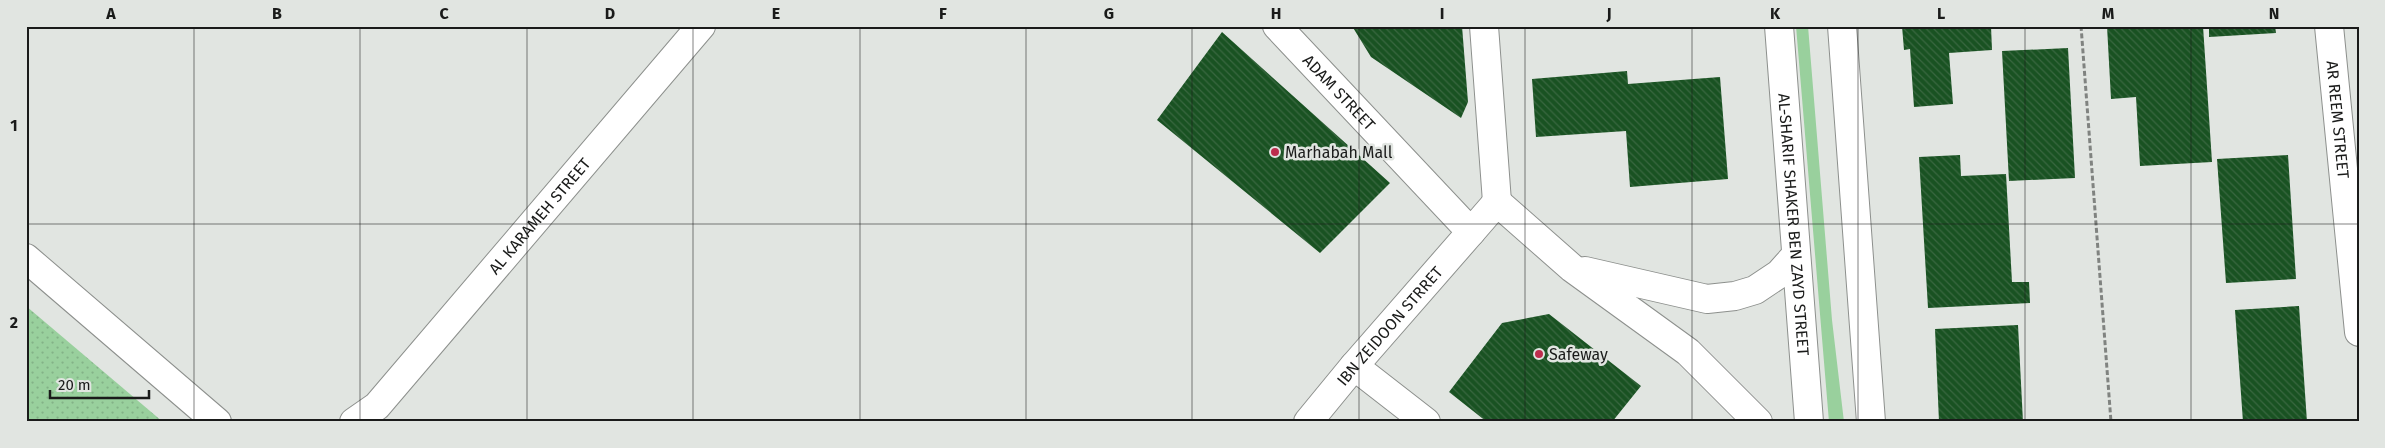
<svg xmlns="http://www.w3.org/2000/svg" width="2385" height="448" font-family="'Fira Sans',sans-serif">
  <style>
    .green { fill: #99d09d }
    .park { fill: url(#park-dots) }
    .building { fill: url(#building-back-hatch) }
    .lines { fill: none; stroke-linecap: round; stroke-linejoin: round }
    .street-casing { stroke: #8d908d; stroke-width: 30 }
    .primary-casing { stroke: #8d908d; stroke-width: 30 }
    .highway-casing { stroke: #8d908d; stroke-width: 30 }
    .path { stroke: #808380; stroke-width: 3; stroke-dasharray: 5 2.5; stroke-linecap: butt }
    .street { stroke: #fff; stroke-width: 28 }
    .primary { stroke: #fff; stroke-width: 28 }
    .highway { stroke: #fff; stroke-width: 28 }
    .grid { fill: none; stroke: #1a1b1a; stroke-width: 1; stroke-opacity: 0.55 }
    .poi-dot { fill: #bd2d4d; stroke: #e1e5e1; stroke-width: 2 }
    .labels { text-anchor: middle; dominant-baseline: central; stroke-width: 5; stroke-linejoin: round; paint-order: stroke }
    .street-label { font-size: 16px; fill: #1a1b1a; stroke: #e1e5e1 }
    .poi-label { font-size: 16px; fill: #1a1b1a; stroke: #e1e5e1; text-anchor: start }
    .neatline { fill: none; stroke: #1a1b1a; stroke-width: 2 }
    .grid-label { font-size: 16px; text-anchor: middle; font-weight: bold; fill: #1a1b1a }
  </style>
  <defs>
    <pattern id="park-dots" width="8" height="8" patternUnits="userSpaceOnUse" patternTransform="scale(1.25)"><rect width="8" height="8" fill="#99d09d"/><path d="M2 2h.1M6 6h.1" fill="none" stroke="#83b287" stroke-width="1.8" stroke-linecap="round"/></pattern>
    <pattern id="building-back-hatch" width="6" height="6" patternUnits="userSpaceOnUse" patternTransform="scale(1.25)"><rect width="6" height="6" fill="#195222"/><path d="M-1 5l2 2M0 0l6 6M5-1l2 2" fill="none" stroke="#396740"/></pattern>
  </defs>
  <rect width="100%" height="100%" fill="#e1e5e1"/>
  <path class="green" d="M1796,26H1808L1832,320L1844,422H1829Z"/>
  <path class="park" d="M26,306L163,422H26Z"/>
  <path class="building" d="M1352,26H1462L1468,102L1461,118L1371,57Z
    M1902,26H1991L1992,50L1949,53L1953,104L1914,107L1910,49L1904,50Z
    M2107,26H2203L2212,162L2140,166L2136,97L2111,99Z
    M2209,26H2275L2276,33L2209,37Z
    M1222,32L1390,183L1320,253L1157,120Z
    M2068,48L2075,178L2009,181L2002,51Z
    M1627,71L1628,84L1720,77L1728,179L1630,187L1626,131L1536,137L1532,79Z
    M1960,155L1961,176L2006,174L2012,282H2029L2030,303L1928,308L1919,157Z
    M2288,155L2296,279L2226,283L2217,159Z
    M2299,306L2307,422H2243L2235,310Z
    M1549,314L1641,386L1612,422H1487L1449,392L1502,323Z
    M2018,325L2023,422H1939L1935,329Z"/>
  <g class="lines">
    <g class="street-casing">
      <g id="street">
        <path id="s1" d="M1277,26L1471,232L1497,202L1572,268L1688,352L1758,422"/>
        <path d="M1484,26L1497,202"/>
        <path id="s2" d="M2329,26L2359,332"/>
        <path d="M1585,271L1707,299L1735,296L1755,290L1779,274L1796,255"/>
        <path d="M1354,366L1426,422"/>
        <path id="s3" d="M354,422L377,406L701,26"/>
        <path id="s4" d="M1308,422L1354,366L1471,232"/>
      </g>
    </g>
    <g class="primary-casing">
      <g id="primary">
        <path id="s5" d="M1779,26L1809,422"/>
        <path d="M1842,26L1871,422"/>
      </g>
    </g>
    <g class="highway-casing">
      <path id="highway" d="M26,258L217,422"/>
    </g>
    <path class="path" d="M2081,26L2111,422"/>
    <use href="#street" class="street"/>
    <use href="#primary" class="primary"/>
    <use href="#highway" class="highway"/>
  </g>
  <path class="grid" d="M194,26V422M360,26V422M527,26V422M693,26V422M860,26V422M1026,26V422M1192,26V422M1359,26V422M1525,26V422M1692,26V422M1858,26V422M2025,26V422M2191,26V422M26,224H2359"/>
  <g class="poi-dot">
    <circle cx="1275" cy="152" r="5"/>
    <circle cx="1539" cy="354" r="5"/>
  </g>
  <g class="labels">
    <g class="street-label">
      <text stroke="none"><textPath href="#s1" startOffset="91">ADAM STREET</textPath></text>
      <text stroke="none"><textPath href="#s2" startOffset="94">AR REEM STREET</textPath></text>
      <text stroke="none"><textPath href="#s3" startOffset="278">AL KARAMEH STREET</textPath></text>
      <text stroke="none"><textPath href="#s5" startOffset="199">AL-SHARIF SHAKER BEN ZAYD STREET</textPath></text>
      <text stroke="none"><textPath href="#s4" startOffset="126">IBN ZEIDOON STRRET</textPath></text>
    </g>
    <g class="poi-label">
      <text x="1285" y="152">Marhabah Mall</text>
      <text x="1549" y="354">Safeway</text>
    </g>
  </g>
  <rect width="2385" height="448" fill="none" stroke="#e1e5e1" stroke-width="55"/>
  <path d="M50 390v8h99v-8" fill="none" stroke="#1a1b1a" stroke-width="2.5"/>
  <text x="58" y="390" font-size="15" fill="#1a1b1a" stroke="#e1e5e1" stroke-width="4" paint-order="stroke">20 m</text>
  <rect x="28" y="28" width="2330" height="392" class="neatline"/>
  <g class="grid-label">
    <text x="111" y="19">A</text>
    <text x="277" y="19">B</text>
    <text x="444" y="19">C</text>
    <text x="610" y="19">D</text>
    <text x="776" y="19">E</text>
    <text x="943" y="19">F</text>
    <text x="1109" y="19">G</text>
    <text x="1276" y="19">H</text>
    <text x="1442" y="19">I</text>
    <text x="1609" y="19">J</text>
    <text x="1775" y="19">K</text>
    <text x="1941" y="19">L</text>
    <text x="2108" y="19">M</text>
    <text x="2274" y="19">N</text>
    <text x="14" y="131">1</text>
    <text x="14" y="328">2</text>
  </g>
</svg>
